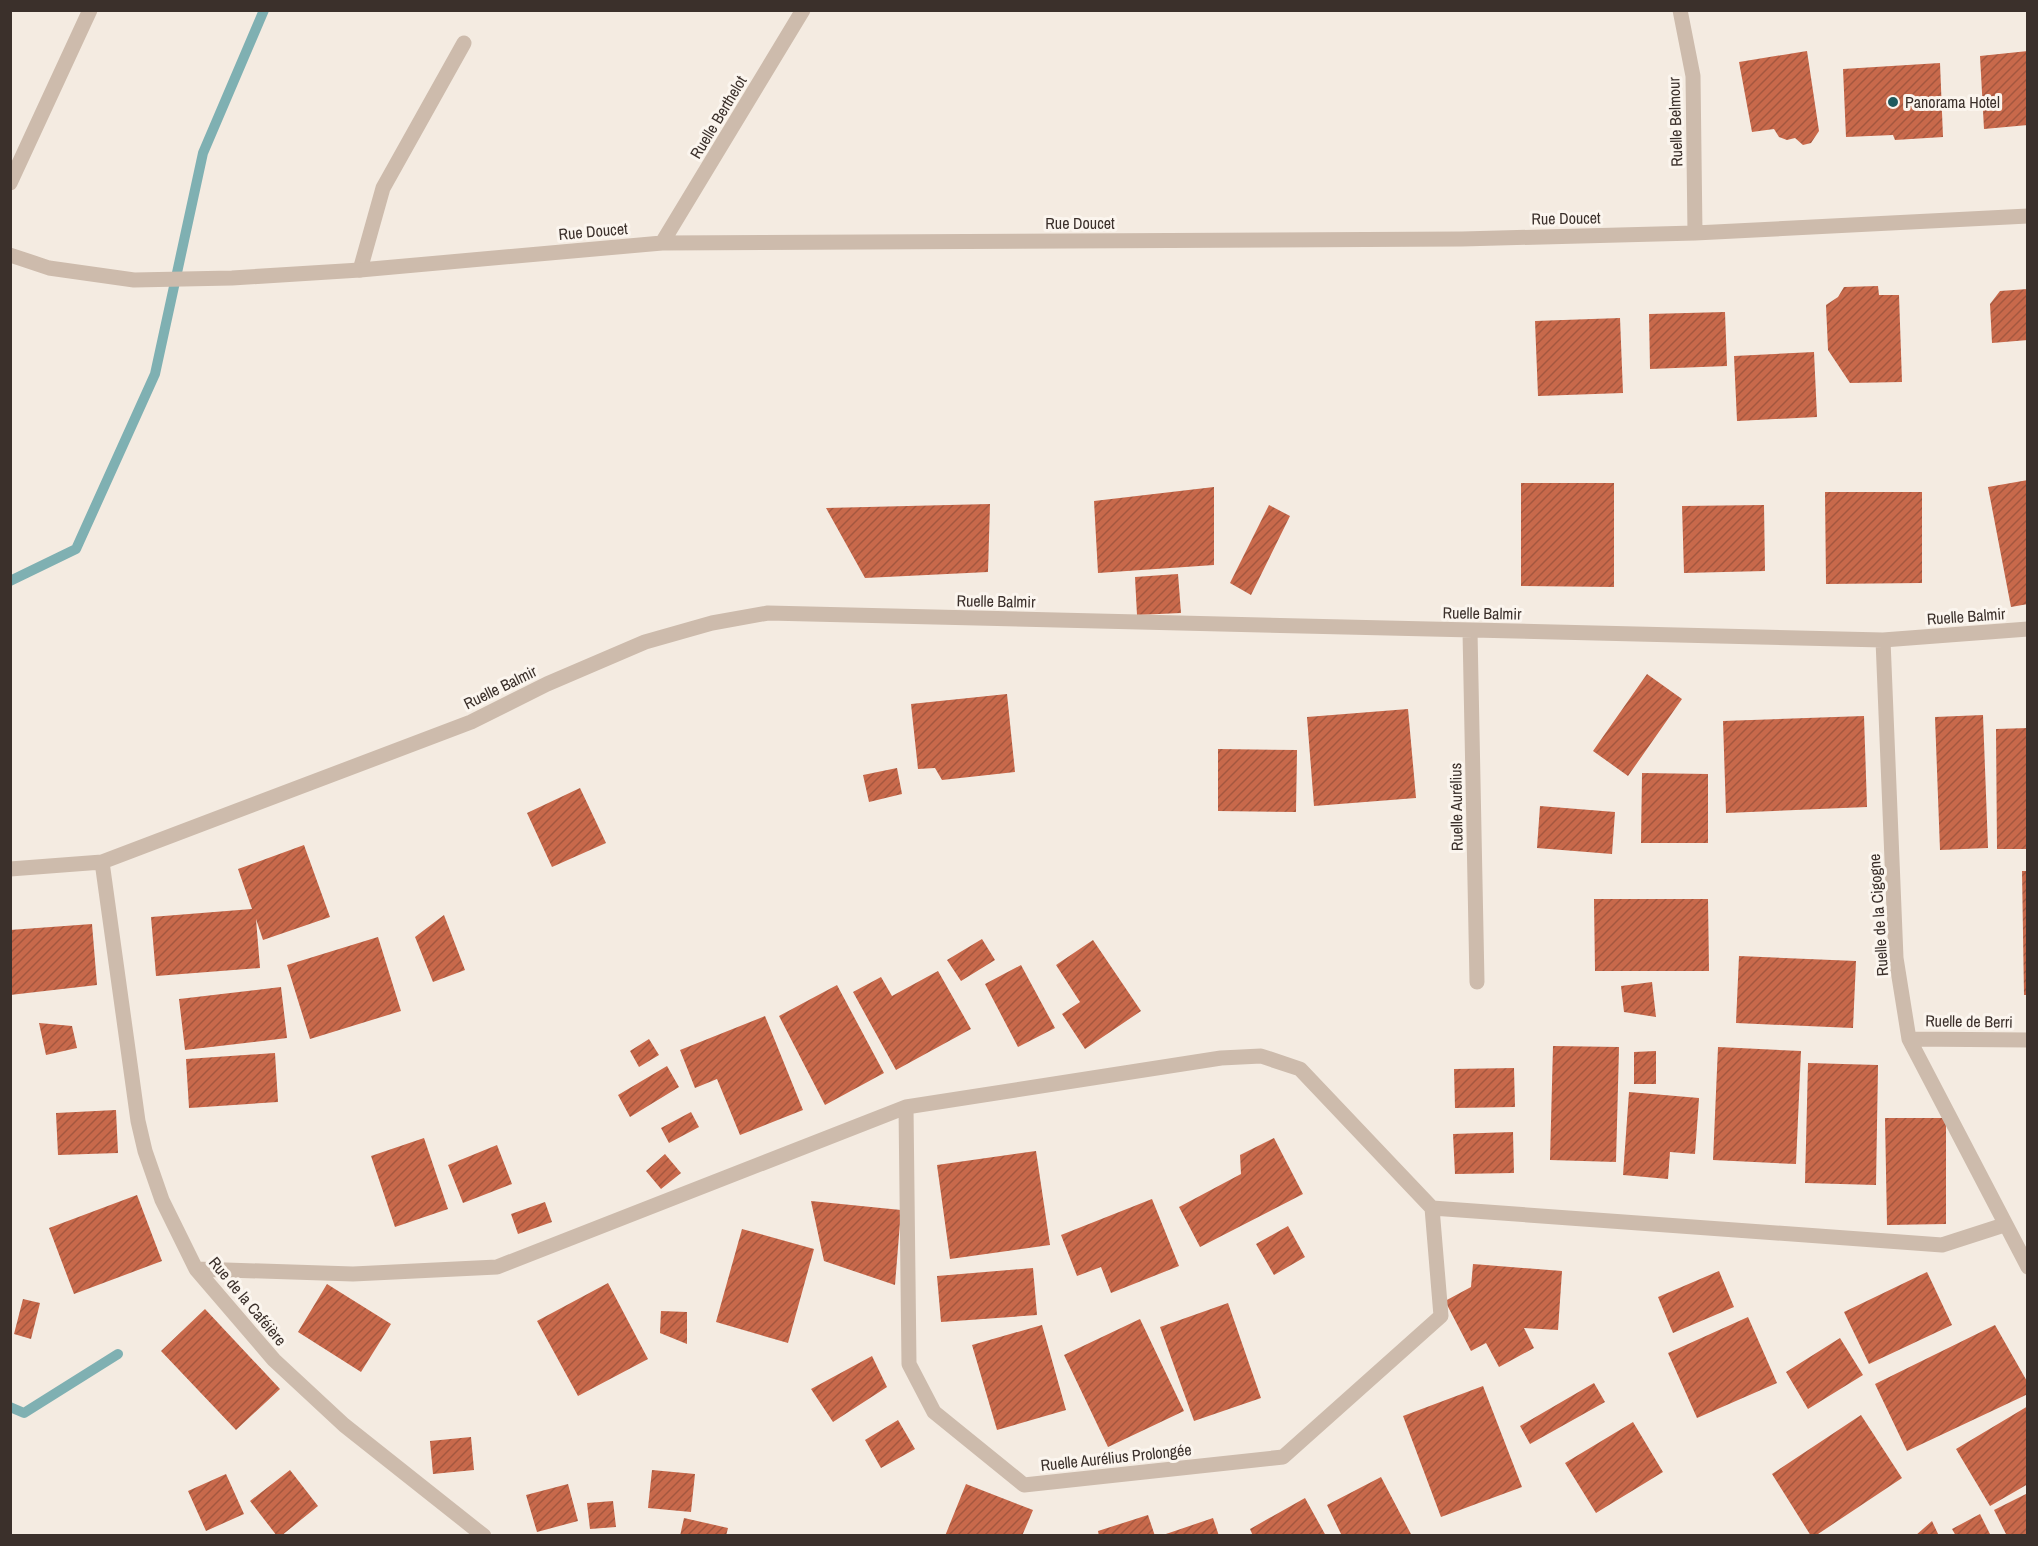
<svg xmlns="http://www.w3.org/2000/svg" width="2038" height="1546" font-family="'Archivo Narrow',sans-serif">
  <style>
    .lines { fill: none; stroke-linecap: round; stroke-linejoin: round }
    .stream { stroke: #7fb0b2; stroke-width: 10 }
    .building { fill: url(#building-hatch) }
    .service { stroke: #cdbbac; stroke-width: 15 }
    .minor { stroke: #cdbbac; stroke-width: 15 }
    .poi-dot { fill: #1f5a5e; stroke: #fbf5ee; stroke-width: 2 }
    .labels { text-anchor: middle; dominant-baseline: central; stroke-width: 6; stroke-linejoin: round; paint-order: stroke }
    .poi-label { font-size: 16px; fill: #3b302b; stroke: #fbf5ee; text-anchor: start }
    .street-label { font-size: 16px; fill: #3b302b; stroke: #fbf5ee }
  </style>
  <defs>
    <pattern id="building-hatch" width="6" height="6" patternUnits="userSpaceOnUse" patternTransform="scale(1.5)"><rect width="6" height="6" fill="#c8694b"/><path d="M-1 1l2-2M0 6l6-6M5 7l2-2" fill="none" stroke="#a4573f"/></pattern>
  </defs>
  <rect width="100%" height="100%" fill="#f4ebe1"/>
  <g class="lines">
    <path class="stream" d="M10,581L76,549L155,374L203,153L264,10
      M10,1407L24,1413L118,1354"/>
  </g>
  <path class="building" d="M1807,51L1819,131L1811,143L1803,145L1795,138L1787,140L1779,137L1774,129L1752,132L1739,62Z
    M2028,51V125L1984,129L1980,56Z
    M1940,63L1943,137L1895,140L1893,135L1846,137L1843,69Z
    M1878,286L1879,295H1899L1902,382L1850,383L1828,350L1826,305L1838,297L1844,287Z
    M2028,289V340L1992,343L1990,304L2000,291Z
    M1725,312L1727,366L1650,369L1649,314Z
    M1620,318L1623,393L1538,396L1535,321Z
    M1814,352L1817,417L1737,421L1734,356Z
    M2028,480V604L2011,607L1988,487Z
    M1521,483H1614V587L1521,586Z
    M1214,487V565L1098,573L1094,501Z
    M1825,492H1922V583L1826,584Z
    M990,504L988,572L865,578L826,508Z
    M1269,505L1290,516L1251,595L1230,583Z
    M1764,505L1765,571L1684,573L1682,506Z
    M1178,574L1181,613L1137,615L1135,577Z
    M1647,674L1682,699L1628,776L1593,751Z
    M1007,694L1015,772L942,780L935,768L918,769L911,704Z
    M1408,709L1416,798L1314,806L1307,717Z
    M1983,715L1988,848L1940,850L1935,717Z
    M1864,716L1867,807L1726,813L1723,721Z
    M2028,728V849H1997L1996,729Z
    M1218,749L1297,750L1296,812L1218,811Z
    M897,768L902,794L869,802L863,775Z
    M1642,773L1708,774V843H1641Z
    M580,788L606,843L552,867L527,813Z
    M1540,806L1615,812L1612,854L1537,848Z
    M304,845L330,917L263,940L256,919L260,968L156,976L151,917L252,909L238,869Z
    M2022,871H2028V995H2024Z
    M1594,899H1708L1709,971H1595Z
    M444,915L465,970L433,982L415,937Z
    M92,924L97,985L10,995V930Z
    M378,937L401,1011L310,1039L287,965Z
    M982,939L995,960L961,981L947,960Z
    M1093,940L1141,1011L1085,1049L1062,1014L1080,1002L1056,965Z
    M1739,956L1856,961L1853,1028L1736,1023Z
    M1021,965L1055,1028L1018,1047L985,984Z
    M938,971L971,1029L896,1070L853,992L881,977L892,996Z
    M1652,982L1656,1017L1624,1012L1621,986Z
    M837,985L884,1073L825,1105L779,1016Z
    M281,987L287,1038L185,1050L179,999Z
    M765,1016L803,1110L740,1135L717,1079L695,1088L680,1050Z
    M39,1023L72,1026L77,1048L46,1055Z
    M649,1039L659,1055L639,1067L630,1051Z
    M1553,1046L1619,1047L1616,1162L1550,1160Z
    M1718,1047L1801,1051L1796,1164L1713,1160Z
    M1656,1051V1084H1634V1052Z
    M275,1053L278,1102L189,1108L186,1059Z
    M1808,1063L1878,1065L1876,1185L1805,1183Z
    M667,1066L679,1087L630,1117L618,1095Z
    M1514,1068L1515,1107L1455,1108L1454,1069Z
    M1629,1092L1699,1098L1695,1154L1670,1152L1668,1179L1623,1175Z
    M116,1110L118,1153L58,1155L56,1113Z
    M691,1112L699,1127L669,1143L661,1128Z
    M1885,1118H1946V1224L1887,1225Z
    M1513,1132L1514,1173L1455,1174L1453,1134Z
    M424,1138L448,1209L395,1227L371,1156Z
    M1274,1138L1303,1194L1200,1247L1179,1207L1241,1174L1240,1155Z
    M497,1145L512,1184L463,1203L448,1165Z
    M1036,1151L1050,1245L950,1259L937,1165Z
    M665,1154L681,1173L661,1189L646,1171Z
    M137,1195L162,1261L74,1294L49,1228Z
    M1152,1199L1179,1266L1111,1293L1101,1267L1077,1276L1061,1235Z
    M811,1201L901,1210L895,1285L824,1261Z
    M545,1202L552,1222L518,1234L511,1214Z
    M1288,1226L1305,1257L1274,1275L1256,1244Z
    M742,1229L814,1249L788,1343L716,1322Z
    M1473,1264L1562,1271L1558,1330L1524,1328L1534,1348L1499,1367L1486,1343L1471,1351L1445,1301L1471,1287Z
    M1033,1268L1037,1315L941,1322L937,1276Z
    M1719,1271L1734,1307L1673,1333L1658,1297Z
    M1927,1272L1952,1325L1869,1364L1844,1312Z
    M608,1283L648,1359L578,1396L537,1321Z
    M327,1284L391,1324L361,1372L298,1332Z
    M23,1299L40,1303L31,1339L14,1334Z
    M1228,1303L1261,1398L1194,1421L1160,1327Z
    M205,1309L280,1389L236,1430L161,1351Z
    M661,1311L687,1312V1344L660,1333Z
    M1748,1317L1777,1383L1697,1418L1668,1353Z
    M1140,1319L1184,1411L1108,1447L1064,1355Z
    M1042,1325L1066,1410L997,1430L972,1345Z
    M1995,1325L2028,1383V1394L1907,1451L1875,1384Z
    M1840,1338L1863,1375L1808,1409L1786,1372Z
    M872,1356L887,1387L833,1422L811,1389Z
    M1594,1383L1605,1402L1530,1444L1520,1426Z
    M1483,1386L1522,1487L1441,1517L1403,1416Z
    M2028,1406V1484L1990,1506L1956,1449Z
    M1861,1415L1902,1478L1815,1536H1811L1772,1474Z
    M898,1420L915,1449L881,1468L865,1440Z
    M1633,1422L1663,1472L1596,1513L1565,1463Z
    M471,1437L474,1470L433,1474L430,1441Z
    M290,1470L318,1506L281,1536H277L250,1501Z
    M652,1470L695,1474L691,1512L648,1508Z
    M226,1474L244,1514L206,1531L188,1491Z
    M1381,1477L1412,1536H1342L1327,1505Z
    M568,1484L578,1521L537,1532L526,1495Z
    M966,1484L1033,1510L1022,1536H945Z
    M2028,1493V1536H2007L1994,1510Z
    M1305,1498L1326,1536H1253L1250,1529Z
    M613,1501L616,1527L590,1529L587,1503Z
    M1980,1514L1991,1536H1956L1952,1529Z
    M1148,1515L1155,1536H1099L1098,1531Z
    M684,1518L728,1528L726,1536H680Z
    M1213,1518L1219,1536H1163V1535Z
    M1932,1521L1939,1536H1915Z"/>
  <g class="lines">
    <path class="service" d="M360,270L383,188L464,43"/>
    <path class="minor" d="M1680,10L1693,76L1695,233
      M10,183L90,10
      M662,243L803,10
      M10,255L49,268L134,280L232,278L360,270L662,243L1462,239L1695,233L2028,216
      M1470,631L1477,982
      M1883,640L1896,958L1909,1039L2028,1267
      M102,862L138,1121L145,1151L162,1200L196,1269L274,1360L344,1425L484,1536
      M10,869L102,862L471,722L547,684L645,642L712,623L768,613L1883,640L2028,629
      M1909,1039L2028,1040
      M906,1107L909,1364L934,1412L1024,1485L1283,1457L1441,1316L1432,1208
      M196,1269L353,1274L497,1267L906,1107L1221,1058L1261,1056L1300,1069L1432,1208L1942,1245L2004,1225"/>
  </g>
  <circle class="poi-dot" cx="1893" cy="102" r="6"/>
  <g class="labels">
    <g class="poi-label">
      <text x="1905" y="102">Panorama Hotel</text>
    </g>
    <g class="street-label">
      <text transform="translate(718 117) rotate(-59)">Ruelle Berthelot</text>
      <text transform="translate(1675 122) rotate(-92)">Ruelle Belmour</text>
      <text transform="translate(1566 218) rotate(-1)">Rue Doucet</text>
      <text x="1080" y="223">Rue Doucet</text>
      <text transform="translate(593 231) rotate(-5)">Rue Doucet</text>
      <text transform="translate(996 601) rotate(1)">Ruelle Balmir</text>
      <text transform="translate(1482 613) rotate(1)">Ruelle Balmir</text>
      <text transform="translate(1966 616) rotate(-4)">Ruelle Balmir</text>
      <text transform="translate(500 687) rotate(-26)">Ruelle Balmir</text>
      <text transform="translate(1456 807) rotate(-91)">Ruelle Aurélius</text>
      <text transform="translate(1878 915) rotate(-94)">Ruelle de la Cigogne</text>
      <text transform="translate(1969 1021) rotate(1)">Ruelle de Berri</text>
      <text transform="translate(248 1301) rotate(50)">Rue de la Caféière</text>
      <text transform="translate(1116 1457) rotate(-6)">Ruelle Aurélius Prolongée</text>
    </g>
  </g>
  <rect width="2038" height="1546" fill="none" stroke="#3b302b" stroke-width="24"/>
</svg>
